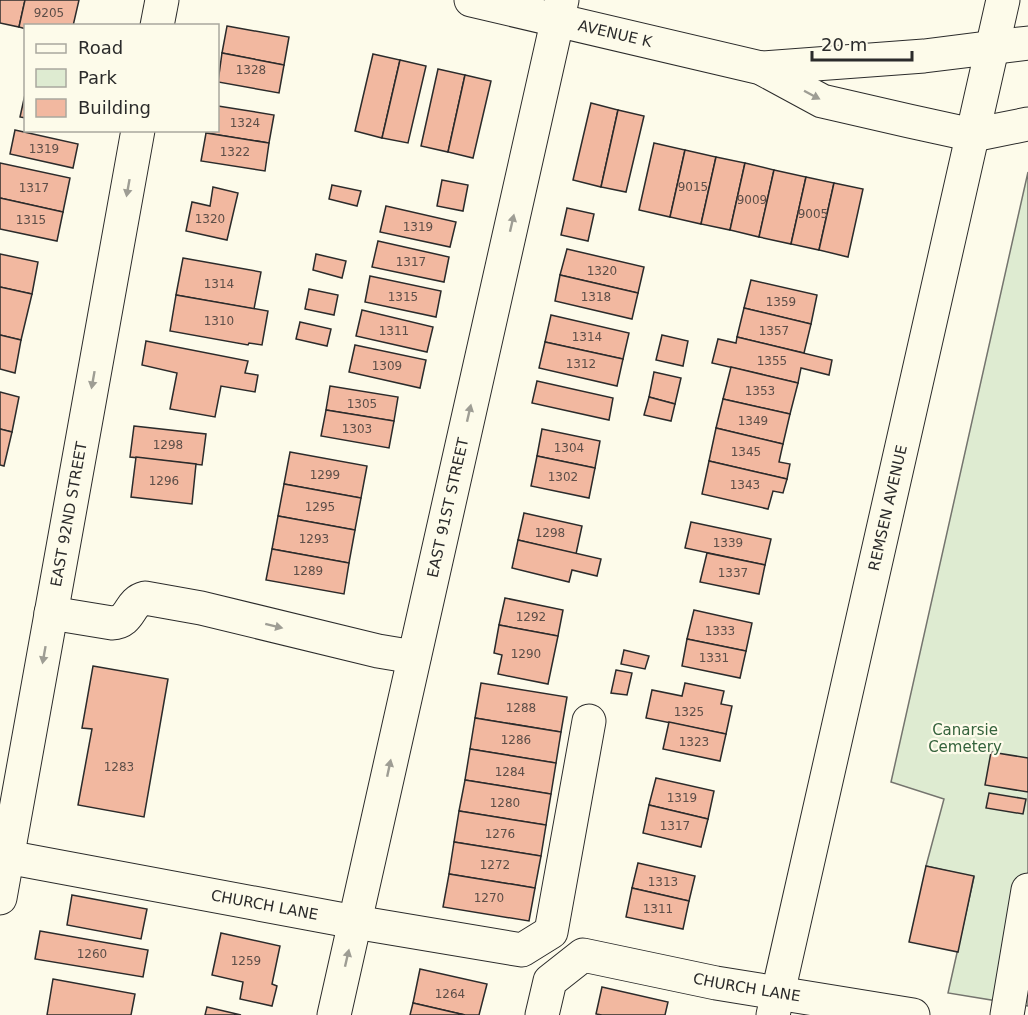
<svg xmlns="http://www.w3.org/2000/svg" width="1028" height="1015" viewBox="0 0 1028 1015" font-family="'DejaVu Sans',sans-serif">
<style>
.green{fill:#deebd1;stroke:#74746e;stroke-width:1.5}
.building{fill:#f2b8a0;stroke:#2b2b2b;stroke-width:1.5}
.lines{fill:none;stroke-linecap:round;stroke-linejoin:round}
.minor-casing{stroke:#2b2b2b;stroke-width:35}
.minor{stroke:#fdfbea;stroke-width:33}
.oneway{fill:#9e9d94}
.labels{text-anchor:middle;stroke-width:4.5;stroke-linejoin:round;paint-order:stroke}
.number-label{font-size:12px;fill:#5d4e48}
.street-label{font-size:15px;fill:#2b2b2b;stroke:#fdfbea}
.park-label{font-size:15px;fill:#34623c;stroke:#fdfbea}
</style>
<rect width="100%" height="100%" fill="#fdfbea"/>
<path class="green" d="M1028,172V1006L948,993L974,877L926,866L944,799L891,782Z"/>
<g class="building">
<path d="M0,0H25L19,27L0,23Z"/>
<path d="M25,0H79L73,26H26V29L19,27Z"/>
<path d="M227,26L289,37L284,65L222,53Z"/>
<path d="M222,53L284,65L279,93L218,82Z"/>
<path d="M373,54L400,60L382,138L355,131Z"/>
<path d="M400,60L426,66L408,143L382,138Z"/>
<path d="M438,69L465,75L448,152L421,146Z"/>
<path d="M465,75L491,81L473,158L448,152Z"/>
<path d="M26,90V118L20,117Z"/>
<path d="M591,103L618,110L601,187L573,180Z"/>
<path d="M218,106L274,115L269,143L206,133V130H218Z"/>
<path d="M618,110L644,116L626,192L601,187Z"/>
<path d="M15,130L78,144L73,168L10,154Z"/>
<path d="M206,133L269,143L265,171L201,161Z"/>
<path d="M654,143L685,150L670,217L639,210Z"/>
<path d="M685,150L716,157L701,224L670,217Z"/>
<path d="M716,157L745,163L730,230L701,224Z"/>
<path d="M0,163L70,178L63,212L0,198Z"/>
<path d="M745,163L774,170L759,237L730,230Z"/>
<path d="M774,170L806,177L791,244L759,237Z"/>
<path d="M806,177L834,183L819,250L791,244Z"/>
<path d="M442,180L468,185L463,211L437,206Z"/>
<path d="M834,183L863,189L848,257L819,250Z"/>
<path d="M332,185L361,191L357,206L329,199Z"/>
<path d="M213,187L238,193L227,240L186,231L192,202L210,206Z"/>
<path d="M0,198L63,212L57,241L0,229Z"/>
<path d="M386,206L456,222L450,247L380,232Z"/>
<path d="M567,208L594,214L588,241L561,235Z"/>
<path d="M378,241L449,257L444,282L372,267Z"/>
<path d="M567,249L644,267L638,293L560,275Z"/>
<path d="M0,254L38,262L32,294L0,287Z"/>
<path d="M316,254L346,261L342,278L313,270Z"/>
<path d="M183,258L261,272L254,309L176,295Z"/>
<path d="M560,275L638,293L632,319L555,301Z"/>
<path d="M370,276L441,291L436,317L365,302Z"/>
<path d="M751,280L817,295L811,324L744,308Z"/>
<path d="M0,287L32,294L21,340L0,335Z"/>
<path d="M309,289L338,295L334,315L305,309Z"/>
<path d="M176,295L268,311L262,345L249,343L248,345L170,331Z"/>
<path d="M744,308L811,324L804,353L737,337Z"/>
<path d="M362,310L433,327L427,352L356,336Z"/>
<path d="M551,315L629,333L623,359L545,342Z"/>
<path d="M300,322L331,329L327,346L296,339Z"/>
<path d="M0,335L21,340L15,373L0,369Z"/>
<path d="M662,335L688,341L683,366L656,360Z"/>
<path d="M737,337L832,360L829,375L801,368L798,383L712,363L718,339L736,343Z"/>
<path d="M146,341L248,361L245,373L258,375L255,392L221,386L215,417L170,409L177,373L142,365Z"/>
<path d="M545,342L623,359L617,386L539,368Z"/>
<path d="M355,345L426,360L420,388L349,372Z"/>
<path d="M731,367L798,383L790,414L723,399Z"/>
<path d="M654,372L681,378L675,404L649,397Z"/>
<path d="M537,381L613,398L609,420L532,403Z"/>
<path d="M330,386L398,397L394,421L326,410Z"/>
<path d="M0,392L19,397L12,432L0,429Z"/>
<path d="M649,397L675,404L671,421L644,415Z"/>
<path d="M723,399L790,414L783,444L716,428Z"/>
<path d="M326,410L394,421L389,448L321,436Z"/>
<path d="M134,426L206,434L202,465L130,457Z"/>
<path d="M716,428L783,444L779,462L790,464L787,479L709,461Z"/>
<path d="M0,429L12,432L4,466L0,465Z"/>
<path d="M542,429L600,441L595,468L537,456Z"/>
<path d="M290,452L367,466L361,498L284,484Z"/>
<path d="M537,456L595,468L589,498L531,486Z"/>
<path d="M136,457L196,464L192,504L131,497Z"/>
<path d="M709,461L787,479L783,493L773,491L768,509L702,494Z"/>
<path d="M284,484L361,498L355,530L278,516Z"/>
<path d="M524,513L582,526L576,554L518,540Z"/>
<path d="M278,516L355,530L349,563L272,549Z"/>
<path d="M691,522L771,539L765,565L685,548Z"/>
<path d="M518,540L601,559L597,576L572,570L569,582L512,568Z"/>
<path d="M272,549L349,563L344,594L266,580Z"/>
<path d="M707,553L765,565L759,594L700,582Z"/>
<path d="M505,598L563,610L558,636L499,625Z"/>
<path d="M694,610L752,623L746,651L687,639Z"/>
<path d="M499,625L558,636L548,684L498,674L502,655L494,653Z"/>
<path d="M687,639L746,651L740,678L682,666Z"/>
<path d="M624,650L649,656L645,669L621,664Z"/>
<path d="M93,666L168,679L144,817L78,805L92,729L82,728Z"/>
<path d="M616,670L632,673L627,695L611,693Z"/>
<path d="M481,683L567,697L561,732L475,718Z"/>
<path d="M685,683L724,691L721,704L732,706L726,734L646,718L652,690L682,696Z"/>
<path d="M475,718L561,732L556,763L470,749Z"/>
<path d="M669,722L726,734L720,761L663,749Z"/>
<path d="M470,749L556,763L551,794L465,780Z"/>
<path d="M991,752L1028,758V792L985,785Z"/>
<path d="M656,778L714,791L708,819L649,805Z"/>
<path d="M465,780L551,794L546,825L459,811Z"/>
<path d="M989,793L1026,799L1023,814L986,808Z"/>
<path d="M649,805L708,819L701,847L643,833Z"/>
<path d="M459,811L546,825L541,856L454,842Z"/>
<path d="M454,842L541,856L535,888L449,874Z"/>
<path d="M638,863L695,876L689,901L632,888Z"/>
<path d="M926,866L974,876L958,952L909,942Z"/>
<path d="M449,874L535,888L529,921L443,907Z"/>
<path d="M632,888L689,901L683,929L626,917Z"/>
<path d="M72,895L147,909L141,939L67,925Z"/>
<path d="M40,931L148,950L143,977L35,959Z"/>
<path d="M221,933L280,946L272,984L277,986L272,1006L240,999L243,982L212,975Z"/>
<path d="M420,969L487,984L479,1015H465L413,1003Z"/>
<path d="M53,979L135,994L131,1015H47Z"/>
<path d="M602,987L668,1002L665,1015H602L596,1014Z"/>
<path d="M413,1003L465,1015H410Z"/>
<path d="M207,1007L241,1015H205Z"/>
</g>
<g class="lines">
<g class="minor-casing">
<g id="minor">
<path id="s1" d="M471,0L761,68L822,101L909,121L973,135L1028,124"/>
<path d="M157,26L162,0"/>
<path d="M761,68L924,56L1028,43"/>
<path d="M51,613L112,623C132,622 128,602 145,598L201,608L378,651L414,657"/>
<path id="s2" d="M7,857L355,922L522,950L551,932L589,721"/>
<path id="s3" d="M0,898L138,130"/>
<path id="s4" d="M334,1015L562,0"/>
<path id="s5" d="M542,1015L550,981L583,955L716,983L913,1015"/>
<path id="s6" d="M773,1015L1003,0"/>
<path d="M1007,1015L1028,890"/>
</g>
</g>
<use href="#minor" class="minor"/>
</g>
<defs><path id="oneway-solid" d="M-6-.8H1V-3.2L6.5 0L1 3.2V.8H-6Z" transform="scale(1.5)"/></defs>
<g class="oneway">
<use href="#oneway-solid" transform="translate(812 95) rotate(28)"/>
<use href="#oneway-solid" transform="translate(128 188) rotate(100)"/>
<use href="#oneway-solid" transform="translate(512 223) rotate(-77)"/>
<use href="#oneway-solid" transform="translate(93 380) rotate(100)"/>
<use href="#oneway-solid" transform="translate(469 413) rotate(-77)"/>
<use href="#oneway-solid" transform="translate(274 626) rotate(14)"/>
<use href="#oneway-solid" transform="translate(44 655) rotate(100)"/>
<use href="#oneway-solid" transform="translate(389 768) rotate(-78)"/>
<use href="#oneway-solid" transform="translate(347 958) rotate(-77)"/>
</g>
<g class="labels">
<g class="number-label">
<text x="49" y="17">9205</text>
<text x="251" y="74">1328</text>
<text x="245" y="127">1324</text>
<text x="44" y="153">1319</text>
<text x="235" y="156">1322</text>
<text x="693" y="191">9015</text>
<text x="34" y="192">1317</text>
<text x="752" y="204">9009</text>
<text x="813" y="218">9005</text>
<text x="210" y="223">1320</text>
<text x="31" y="224">1315</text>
<text x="418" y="231">1319</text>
<text x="411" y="266">1317</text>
<text x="602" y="275">1320</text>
<text x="219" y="288">1314</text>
<text x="403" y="301">1315</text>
<text x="596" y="301">1318</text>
<text x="781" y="306">1359</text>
<text x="219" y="325">1310</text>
<text x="394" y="335">1311</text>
<text x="774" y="335">1357</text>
<text x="587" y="341">1314</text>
<text x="772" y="365">1355</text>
<text x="581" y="368">1312</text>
<text x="387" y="370">1309</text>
<text x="760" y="395">1353</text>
<text x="362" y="408">1305</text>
<text x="753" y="425">1349</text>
<text x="357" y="433">1303</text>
<text x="168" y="449">1298</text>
<text x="569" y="452">1304</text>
<text x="746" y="456">1345</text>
<text x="325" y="479">1299</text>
<text x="563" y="481">1302</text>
<text x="164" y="485">1296</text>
<text x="745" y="489">1343</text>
<text x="320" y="511">1295</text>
<text x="550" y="537">1298</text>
<text x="314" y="543">1293</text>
<text x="728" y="547">1339</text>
<text x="308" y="575">1289</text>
<text x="733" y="577">1337</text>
<text x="531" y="621">1292</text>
<text x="720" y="635">1333</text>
<text x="526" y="658">1290</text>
<text x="714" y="662">1331</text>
<text x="521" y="712">1288</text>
<text x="689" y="716">1325</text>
<text x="516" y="744">1286</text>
<text x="694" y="746">1323</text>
<text x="119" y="771">1283</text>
<text x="510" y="776">1284</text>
<text x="682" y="802">1319</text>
<text x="505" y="807">1280</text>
<text x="675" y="830">1317</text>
<text x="500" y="838">1276</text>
<text x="495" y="869">1272</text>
<text x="663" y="886">1313</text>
<text x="489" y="902">1270</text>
<text x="658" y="913">1311</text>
<text x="92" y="958">1260</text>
<text x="246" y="965">1259</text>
<text x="450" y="998">1264</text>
</g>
<g class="street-label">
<text dy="5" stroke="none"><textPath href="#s1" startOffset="148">AVENUE K</textPath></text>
<text dy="5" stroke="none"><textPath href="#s4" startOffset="520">EAST 91ST STREET</textPath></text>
<text dy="5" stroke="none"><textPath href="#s6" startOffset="520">REMSEN AVENUE</textPath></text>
<text dy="5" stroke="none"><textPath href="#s3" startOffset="390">EAST 92ND STREET</textPath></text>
<text dy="5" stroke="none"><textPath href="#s2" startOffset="262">CHURCH LANE</textPath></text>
<text dy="5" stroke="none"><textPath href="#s5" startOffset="244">CHURCH LANE</textPath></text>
</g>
<g class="park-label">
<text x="965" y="735">Canarsie<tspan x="965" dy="17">Cemetery</tspan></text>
</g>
</g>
<rect x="24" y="24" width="195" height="108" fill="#fdfbea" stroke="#a9a89e" stroke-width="1.5"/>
<rect x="36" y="44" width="30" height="9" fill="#fdfbea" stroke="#a9a89e" stroke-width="1.5"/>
<text x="78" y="54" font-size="18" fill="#2b2b2b">Road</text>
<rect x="36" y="69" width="30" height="18" fill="#deebd1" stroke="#a9a89e" stroke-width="1.5"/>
<text x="78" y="84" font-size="18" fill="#2b2b2b">Park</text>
<rect x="36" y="99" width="30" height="18" fill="#f2b8a0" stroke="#a9a89e" stroke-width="1.5"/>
<text x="78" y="114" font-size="18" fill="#2b2b2b">Building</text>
<path d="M812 51v9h100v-9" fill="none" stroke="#2b2b2b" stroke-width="3"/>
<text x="821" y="51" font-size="18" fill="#2b2b2b" stroke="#fdfbea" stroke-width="4.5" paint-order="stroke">20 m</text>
</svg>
